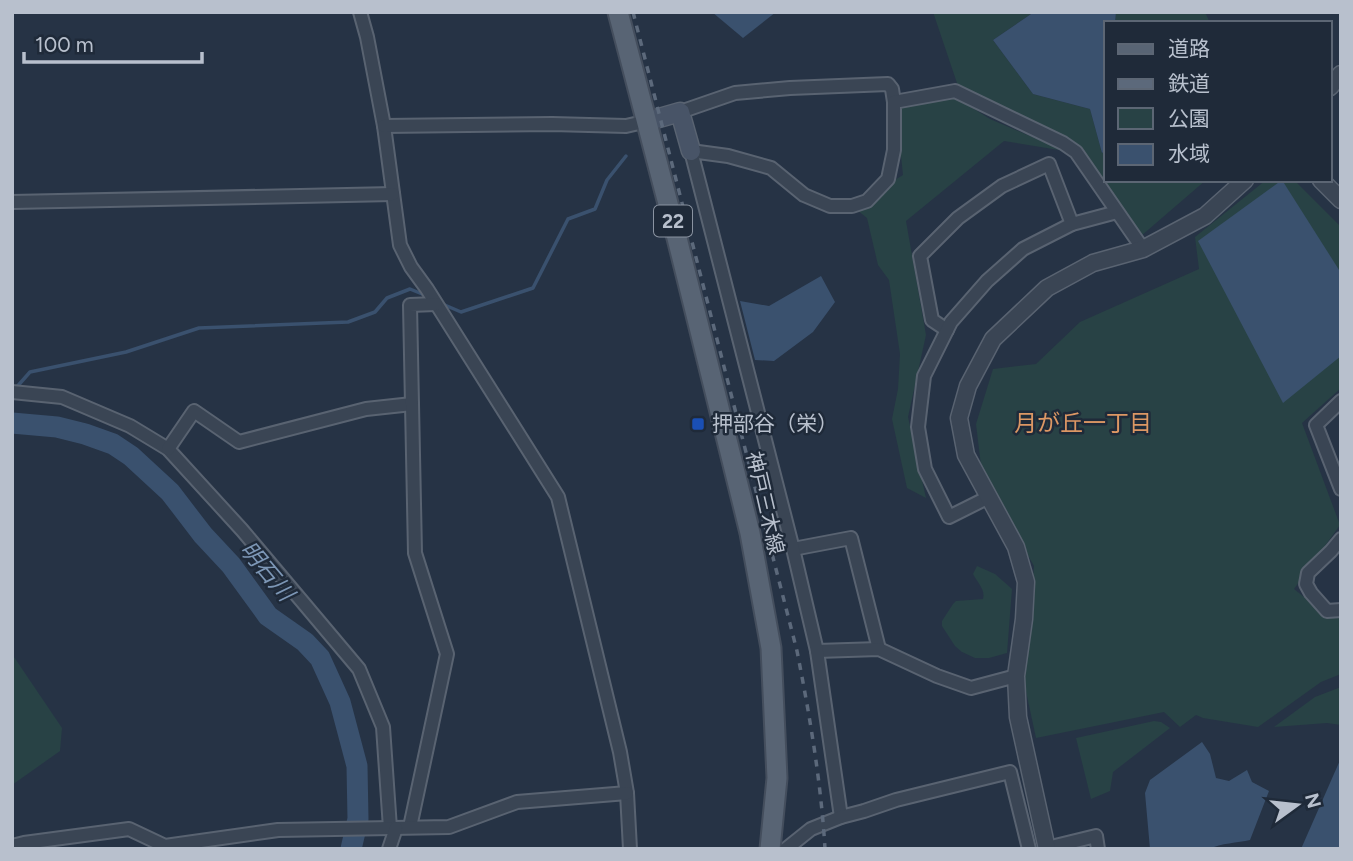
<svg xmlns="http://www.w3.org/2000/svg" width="1353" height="861" viewBox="0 0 1353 861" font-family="Figtree,'Noto Sans JP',sans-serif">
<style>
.green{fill:#284245}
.water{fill:#3a516e}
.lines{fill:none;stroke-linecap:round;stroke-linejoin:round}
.stream{stroke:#3a516e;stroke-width:3.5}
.river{stroke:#3a516e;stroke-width:21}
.minor-casing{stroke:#596371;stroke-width:16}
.tertiary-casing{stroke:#596371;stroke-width:19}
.secondary-casing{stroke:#596371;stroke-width:21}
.primary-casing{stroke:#444e5d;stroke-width:23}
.minor{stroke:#3a4554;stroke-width:12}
.tertiary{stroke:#3a4554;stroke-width:16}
.secondary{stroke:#485467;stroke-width:18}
.primary{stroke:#586474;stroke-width:19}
.rail{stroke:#5c697b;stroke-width:3.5;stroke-dasharray:7 7;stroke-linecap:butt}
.transit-dot{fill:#1a4fb4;stroke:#1f2a39;stroke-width:2.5}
.labels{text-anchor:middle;stroke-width:5;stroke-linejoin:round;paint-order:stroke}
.shield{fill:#1f2a39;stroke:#8a93a1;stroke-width:2}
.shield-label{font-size:19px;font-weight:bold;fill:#b8c0cd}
.poi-label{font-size:21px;fill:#b8c0cd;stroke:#1f2a39;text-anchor:start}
.street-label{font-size:21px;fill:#b8c0cd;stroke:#1f2a39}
.neighbourhood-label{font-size:23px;fill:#dc9764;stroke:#1f2a39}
.water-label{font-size:23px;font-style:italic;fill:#7d97b6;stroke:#1f2a39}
</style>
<rect width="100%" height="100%" fill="#263345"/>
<g class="green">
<path d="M933,12H1034L993,40L1033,94L1090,109L1102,153L1106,150V180H1206L1141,236L1109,187L1075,142L959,89Z"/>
<path d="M1116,12H1205L1210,23H1115Z"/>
<path d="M955,97L990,119L1065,151L1004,141L906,221L926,335L908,417L926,498L907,488L892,419L898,389L900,354L889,280L878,265L867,218L852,206L903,175L899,137L900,103Z"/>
<path d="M1266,180H1294L1341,227V388L1302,423L1340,525L1294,589L1323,612L1341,616V674L1321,682L1258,727L1203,718L1196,715L1180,727L1164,712L1036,738L1024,682L1034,566L982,474L976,424L993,369L1036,364L1080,322L1199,269L1195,237Z"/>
<path d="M977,566L995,574L1012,589L1007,653L989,658H975L962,652L955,646L942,626V621L953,604L956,601L983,599C986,590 977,582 973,574Z"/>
<path d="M12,654L62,728L60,751L12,785Z"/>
<path d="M1341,687V725L1327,723L1274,727L1315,697Z"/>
<path d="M1154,721L1161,722L1170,728L1113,772L1110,791L1091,799L1076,738Z"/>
</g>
<g class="water">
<path d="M712,12H776L743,38Z"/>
<path d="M1034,12H1116L1115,23H1106V150L1102,153L1090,109L1033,94L993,40Z"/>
<path d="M1282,180L1341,273V356L1283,403L1198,241Z"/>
<path d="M821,276L835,302L813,332L774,361L755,360L740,301L769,306Z"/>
<path d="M1202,742L1210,754L1216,778L1229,781L1247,770L1252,782L1269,791L1250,840C1238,843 1220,843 1210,849H1150L1145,793L1150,780Z"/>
<path d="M1341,758V849H1301Z"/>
</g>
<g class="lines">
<g class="stream">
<path d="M440,303L461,312L533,288L568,219L595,209L607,180L626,156"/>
<path d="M15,389L30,372L126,352L199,328L348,322L375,312L387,298L410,289L427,296"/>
</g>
<path class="river" d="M12,423L57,427L85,434L113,444L131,456L170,492L203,535L231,565L268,616L305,642L320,658L340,702L357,766L358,819L351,849"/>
<g class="minor-casing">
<g id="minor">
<path d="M360,12L367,37L384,126L400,245L411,267L427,289L558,497L620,752L627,793L630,849"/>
<path d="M680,112L735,93L790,88L888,84L892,89L894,102"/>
<path d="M384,126L552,124L626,126L652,120"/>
<path d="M12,202L393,194"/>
<path d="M947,330L932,320L920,256L958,218L1002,186L1049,164L1072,224"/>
<path d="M12,392L62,397L130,426L168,449L242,530L359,669L383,727L390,828"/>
<path d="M1341,401L1316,425L1341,489"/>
<path d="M168,449L194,411L239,442L366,409L412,404"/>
<path d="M989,497L949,517L925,469L918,427L924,376L951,322L987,281L1023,249L1072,224L1117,212"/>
<path d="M1341,539L1331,551L1308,573L1306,584L1311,593L1327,611L1341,610"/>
<path d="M793,549L851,538L879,649"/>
<path d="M817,651L879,649L937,676L971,688L1016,676"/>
<path d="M841,817L817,651L794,553L691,151L728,156L771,168L804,195L830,206H852L867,201L888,179L894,150V102L955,91L1063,143L1076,152L1143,249"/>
<path d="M410,827L447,654L415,553L410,305L436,304"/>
<path d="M12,846L24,843L129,829L165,846L278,830L449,827L517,802L627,793"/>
<path d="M1051,847L1096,836L1098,849"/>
<path d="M389,849L396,828"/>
<path d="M786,849L811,829L841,817L864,811L896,800L1010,772L1029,849"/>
</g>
</g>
<g class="tertiary-casing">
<g id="tertiary">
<path d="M1330,87L1341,74"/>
<path d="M1321,180L1341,200"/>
<path d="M1047,849L1018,717L1016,676L1024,619L1026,582L1016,547L966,455L959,418L968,386L993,339L1047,288L1093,263L1143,249L1205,216L1245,180"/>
</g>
</g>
<g class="secondary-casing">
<path id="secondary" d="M652,120L680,112L691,151"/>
</g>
<g class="primary-casing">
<path id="primary" d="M618,12L677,238L750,533L771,648L777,778L770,849"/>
</g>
<use href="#minor" class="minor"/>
<use href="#tertiary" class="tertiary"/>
<use href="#secondary" class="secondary"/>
<use href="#primary" class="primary"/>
<path class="rail" d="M633,12L797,651C810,717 821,782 825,849"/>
</g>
<rect class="transit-dot" x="691" y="417" width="14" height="14" rx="3.5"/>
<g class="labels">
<rect class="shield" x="654" y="205.5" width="38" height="31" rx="5"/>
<g class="shield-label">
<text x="673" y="228">22</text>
</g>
<g class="poi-label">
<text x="712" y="431">押部谷（栄）</text>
</g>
<g class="street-label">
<text transform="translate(765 503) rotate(77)" y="7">神戸三木線</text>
</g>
<g class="neighbourhood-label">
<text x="1083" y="431">月が丘一丁目</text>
</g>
<g class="water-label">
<text transform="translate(267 571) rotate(50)" y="8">明石川</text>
</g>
</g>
<rect width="1353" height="861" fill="none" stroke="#b8c0cd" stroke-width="28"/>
<rect x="1104" y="21" width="228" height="161" fill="#1f2a39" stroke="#5c6674" stroke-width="2"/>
<rect x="1118" y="44" width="35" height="10" fill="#586474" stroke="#5c6674" stroke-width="2"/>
<text x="1168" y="56" font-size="21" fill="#b8c0cd">道路</text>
<rect x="1118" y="79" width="35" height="10" fill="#5c697b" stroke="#5c6674" stroke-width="2"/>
<text x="1168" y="91" font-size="21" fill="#b8c0cd">鉄道</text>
<rect x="1118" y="108" width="35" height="21" fill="#284245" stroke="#5c6674" stroke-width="2"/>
<text x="1168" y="126" font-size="21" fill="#b8c0cd">公園</text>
<rect x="1118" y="144" width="35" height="21" fill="#3a516e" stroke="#5c6674" stroke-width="2"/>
<text x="1168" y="161" font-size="21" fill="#b8c0cd">水域</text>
<g transform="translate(1297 805) rotate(75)" stroke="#1f2a39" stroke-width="5" paint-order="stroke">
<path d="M0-5L12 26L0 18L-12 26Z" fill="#b8c0cd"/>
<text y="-10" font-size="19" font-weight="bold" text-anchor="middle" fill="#b8c0cd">N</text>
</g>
<path d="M24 52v10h178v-10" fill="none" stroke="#b8c0cd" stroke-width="3.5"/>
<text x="35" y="52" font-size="21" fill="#b8c0cd" stroke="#1f2a39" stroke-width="5" paint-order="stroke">100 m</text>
</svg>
